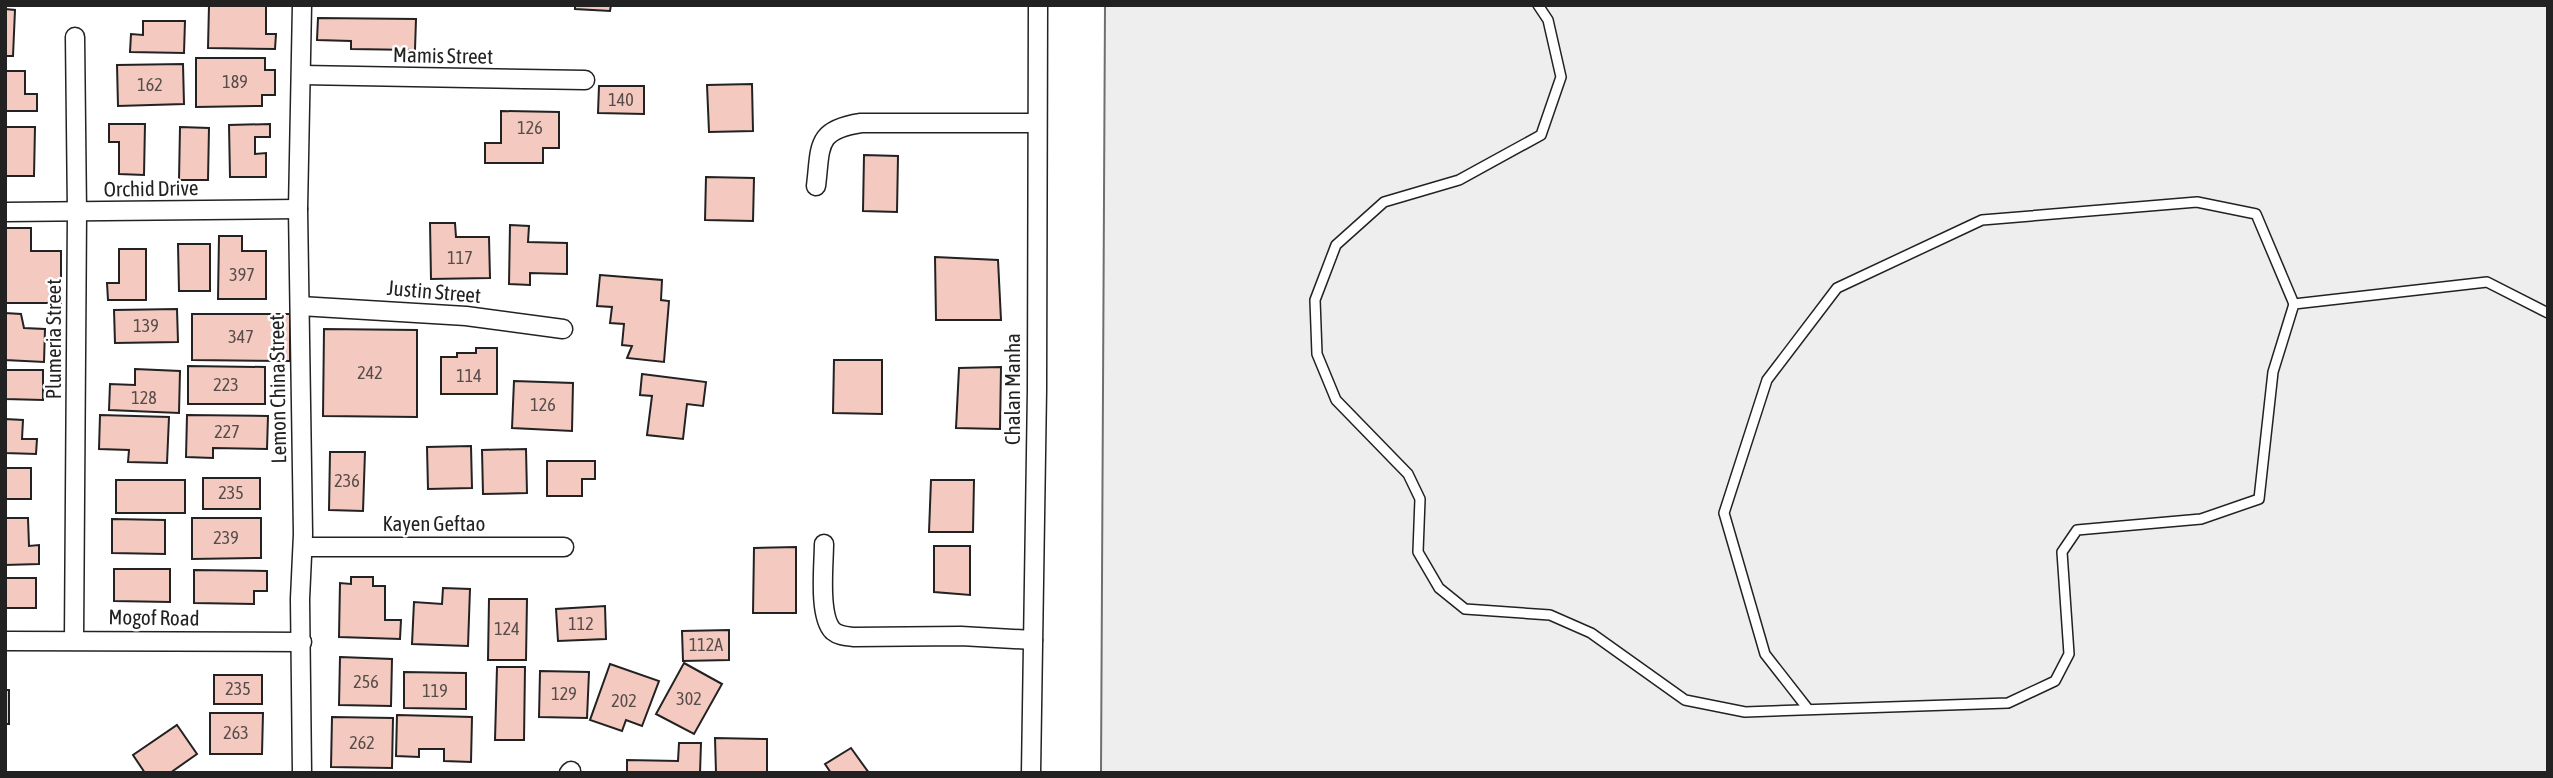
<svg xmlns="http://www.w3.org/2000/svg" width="2553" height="778" viewBox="0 0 2553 778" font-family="'Asap Condensed',sans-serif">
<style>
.green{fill:#eee;stroke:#6f6f6f;stroke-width:2}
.building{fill:#f3c9c0;stroke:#222;stroke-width:2}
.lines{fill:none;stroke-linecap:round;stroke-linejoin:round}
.service-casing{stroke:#222;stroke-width:12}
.minor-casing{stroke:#222;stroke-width:21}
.service{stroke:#fff;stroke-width:9}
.minor{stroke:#fff;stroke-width:18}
.labels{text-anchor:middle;stroke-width:5;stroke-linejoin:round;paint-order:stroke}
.number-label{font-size:18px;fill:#564c4a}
.street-label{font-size:21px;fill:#222;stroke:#fff}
</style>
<rect width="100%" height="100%" fill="#fff"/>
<path class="green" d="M1105,5H2548V773H1101Z"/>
<g class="building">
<path d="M209,5H266V34H276L275,49L208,48Z"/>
<path d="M575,5H611L610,11L575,9Z"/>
<path d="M5,9L15,10L13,56H5Z"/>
<path d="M318,18L416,19L415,50L351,49V41L317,40Z"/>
<path d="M143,21H185L184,53L130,52L131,34L143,35Z"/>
<path d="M196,58H265V70H275V95H262V106L196,107Z"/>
<path d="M183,64L184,104L118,106L117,65Z"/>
<path d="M5,71H25V94H37V111H5Z"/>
<path d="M752,84L753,131L709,132L707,85Z"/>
<path d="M599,86H644V114L598,113Z"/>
<path d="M501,111L559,112V148H543V163H485V143H501Z"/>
<path d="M109,124H145L144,175L119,174V142H109Z"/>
<path d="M270,124V137H255V154L266,153V177H230L229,125Z"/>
<path d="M5,127H35L34,176H5Z"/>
<path d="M180,127L209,128L208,180H179Z"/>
<path d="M864,155L898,156L897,212L863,211Z"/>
<path d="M706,177L754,178L753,221L705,220Z"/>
<path d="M430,223H455L456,237H489L490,278L431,279Z"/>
<path d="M510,225L529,226L528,242L567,243V274L530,273V285L509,284Z"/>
<path d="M5,228H31V251H61V303H5Z"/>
<path d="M219,236H242V251H266V299H218Z"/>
<path d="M178,244H210V291H179Z"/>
<path d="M119,249H146V300H108L107,283H119Z"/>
<path d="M935,257L998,260L1001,320H936Z"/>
<path d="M600,275L662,280L661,300L669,301L664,362L627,358L632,346L622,345L624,324L610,323L612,307L597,306Z"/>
<path d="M177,309L178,342L115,343L114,310Z"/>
<path d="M5,313L21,314L24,328L45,329L44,362L5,360Z"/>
<path d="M192,314H290V361L192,360Z"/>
<path d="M324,329L417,330V417L323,416Z"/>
<path d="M476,348H497V394H441V357H457V353H476Z"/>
<path d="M834,360H882V414L833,413Z"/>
<path d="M188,366L265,367V404H188Z"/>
<path d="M1001,367L1000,429L956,428L959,368Z"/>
<path d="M135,369L180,371L179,413L109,410L110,384L135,385Z"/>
<path d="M5,370H43V400L5,399Z"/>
<path d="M642,374L706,382L703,406L687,404L683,439L647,435L652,396L640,395Z"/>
<path d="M514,381L573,383L572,431L512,428Z"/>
<path d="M100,415L169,417L167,463L128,462L129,450L99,449Z"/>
<path d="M187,415L268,416L267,449L213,448V458L186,457Z"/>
<path d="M5,419L23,420L22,439H37L36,454L5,453Z"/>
<path d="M471,446L472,488L428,489L427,447Z"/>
<path d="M526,449L527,493L483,494L482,450Z"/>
<path d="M330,452H365L363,511L329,510Z"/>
<path d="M547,461H595V479H582V496H547Z"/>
<rect x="5" y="468" width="26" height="31"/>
<rect x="203" y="478" width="57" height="31"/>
<rect x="116" y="480" width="69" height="33"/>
<path d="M931,480H974L973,532H929Z"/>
<path d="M5,518H28L29,546L39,545V564L5,565Z"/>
<path d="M192,518H261V558L192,559Z"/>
<path d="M112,519L165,520V554L112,553Z"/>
<path d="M934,546H970V595L934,592Z"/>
<path d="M796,547V613H753L754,548Z"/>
<path d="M114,569H170V602L114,601Z"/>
<path d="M194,570L267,571V591H254V604L194,603Z"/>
<path d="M351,577H373V586H385V620H401L400,639L339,637L340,583L351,584Z"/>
<rect x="5" y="578" width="31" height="30"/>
<path d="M443,588L470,589L468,646L412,644L414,602L442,604Z"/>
<path d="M489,599H527L526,660H488Z"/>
<path d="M605,606L606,639L558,641L556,609Z"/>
<path d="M729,630V660L683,661L682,631Z"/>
<path d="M340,657L392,659L391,706L339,705Z"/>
<path d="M684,663L722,684L694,734L656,714Z"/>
<path d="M610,664L659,681L642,726L626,720L622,731L590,720Z"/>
<path d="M497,667H525L524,740H495Z"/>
<path d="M540,671L589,672L587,718L539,717Z"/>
<path d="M404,672L466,673V709L404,708Z"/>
<rect x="214" y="675" width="48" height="29"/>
<rect x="5" y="690" width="4" height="34"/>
<path d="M210,713H263L262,754H210Z"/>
<path d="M397,715L472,717L471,762L444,761V749H419V757L396,756Z"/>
<path d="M332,717L393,718L392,768L331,767Z"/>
<path d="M177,725L197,754L170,773H145L133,755Z"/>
<path d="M715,738L767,739V773H716Z"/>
<path d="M679,743H701L700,773H627V760L678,761Z"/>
<path d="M851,748L869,773H831L825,764Z"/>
</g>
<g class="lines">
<g class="service-casing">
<g id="service">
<path d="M1538,5L1548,20L1561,77L1541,135L1459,180L1384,202L1336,245L1315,300L1317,354L1336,400L1408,474L1420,499L1418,552L1439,588L1465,609L1550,615L1591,633L1685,700L1745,712L2008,703L2055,681L2069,654L2062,552L2077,530L2201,519L2259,499L2273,372L2294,304L2487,282L2548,313"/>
<path d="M1808,709L1765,654L1724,513L1767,380L1837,288L1982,220L2197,202L2256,214L2294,304"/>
</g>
</g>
<g class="minor-casing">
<g id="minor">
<path d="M302,5L298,209L303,534L300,599L302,773"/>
<path d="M302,75L585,80"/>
<path d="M816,186C821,146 815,130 861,123H1036"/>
<path d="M5,212L298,209"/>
<path d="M300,306L466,316L563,329"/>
<path d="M824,544C824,564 818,616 833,631C839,636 846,636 854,637L961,636L1033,640"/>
<path d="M303,547H564"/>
<path d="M74,640L77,213L75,37"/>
<path d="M5,641L302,642"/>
<path d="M569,773L571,771"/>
<path d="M1031,773L1037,390L1038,5"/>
</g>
</g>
<use href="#service" class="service"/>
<use href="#minor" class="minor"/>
</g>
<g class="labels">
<g class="number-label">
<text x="235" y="88">189</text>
<text x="150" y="91">162</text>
<text x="621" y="106">140</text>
<text x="530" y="134">126</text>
<text x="460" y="264">117</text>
<text x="242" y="281">397</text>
<text x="146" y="332">139</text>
<text x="241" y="343">347</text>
<text x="370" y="379">242</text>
<text x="469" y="382">114</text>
<text x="226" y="391">223</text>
<text x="144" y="404">128</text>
<text x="543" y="411">126</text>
<text x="227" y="438">227</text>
<text x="347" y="487">236</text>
<text x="231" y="499">235</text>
<text x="226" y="544">239</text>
<text x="581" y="630">112</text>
<text x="507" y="635">124</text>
<text x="706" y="651">112A</text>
<text x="366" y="688">256</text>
<text x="238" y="695">235</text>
<text x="435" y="697">119</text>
<text x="564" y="700">129</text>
<text x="689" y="705">302</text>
<text x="624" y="707">202</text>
<text x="236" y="739">263</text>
<text x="362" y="749">262</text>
</g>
<g class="street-label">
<text transform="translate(443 56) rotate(1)" y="7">Mamis Street</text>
<text transform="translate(151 189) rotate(-1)" y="7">Orchid Drive</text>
<text transform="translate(434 292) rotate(5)" y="7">Justin Street</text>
<text transform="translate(54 339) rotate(-90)" y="7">Plumeria Street</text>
<text transform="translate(278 389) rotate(-91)" y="7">Lemon China Street</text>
<text transform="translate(1013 389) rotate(-90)" y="7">Chalan Manha</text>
<text x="434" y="531">Kayen Geftao</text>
<text transform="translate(154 618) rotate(1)" y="7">Mogof Road</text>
</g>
</g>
<rect width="2553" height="778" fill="none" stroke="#222222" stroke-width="14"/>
</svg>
